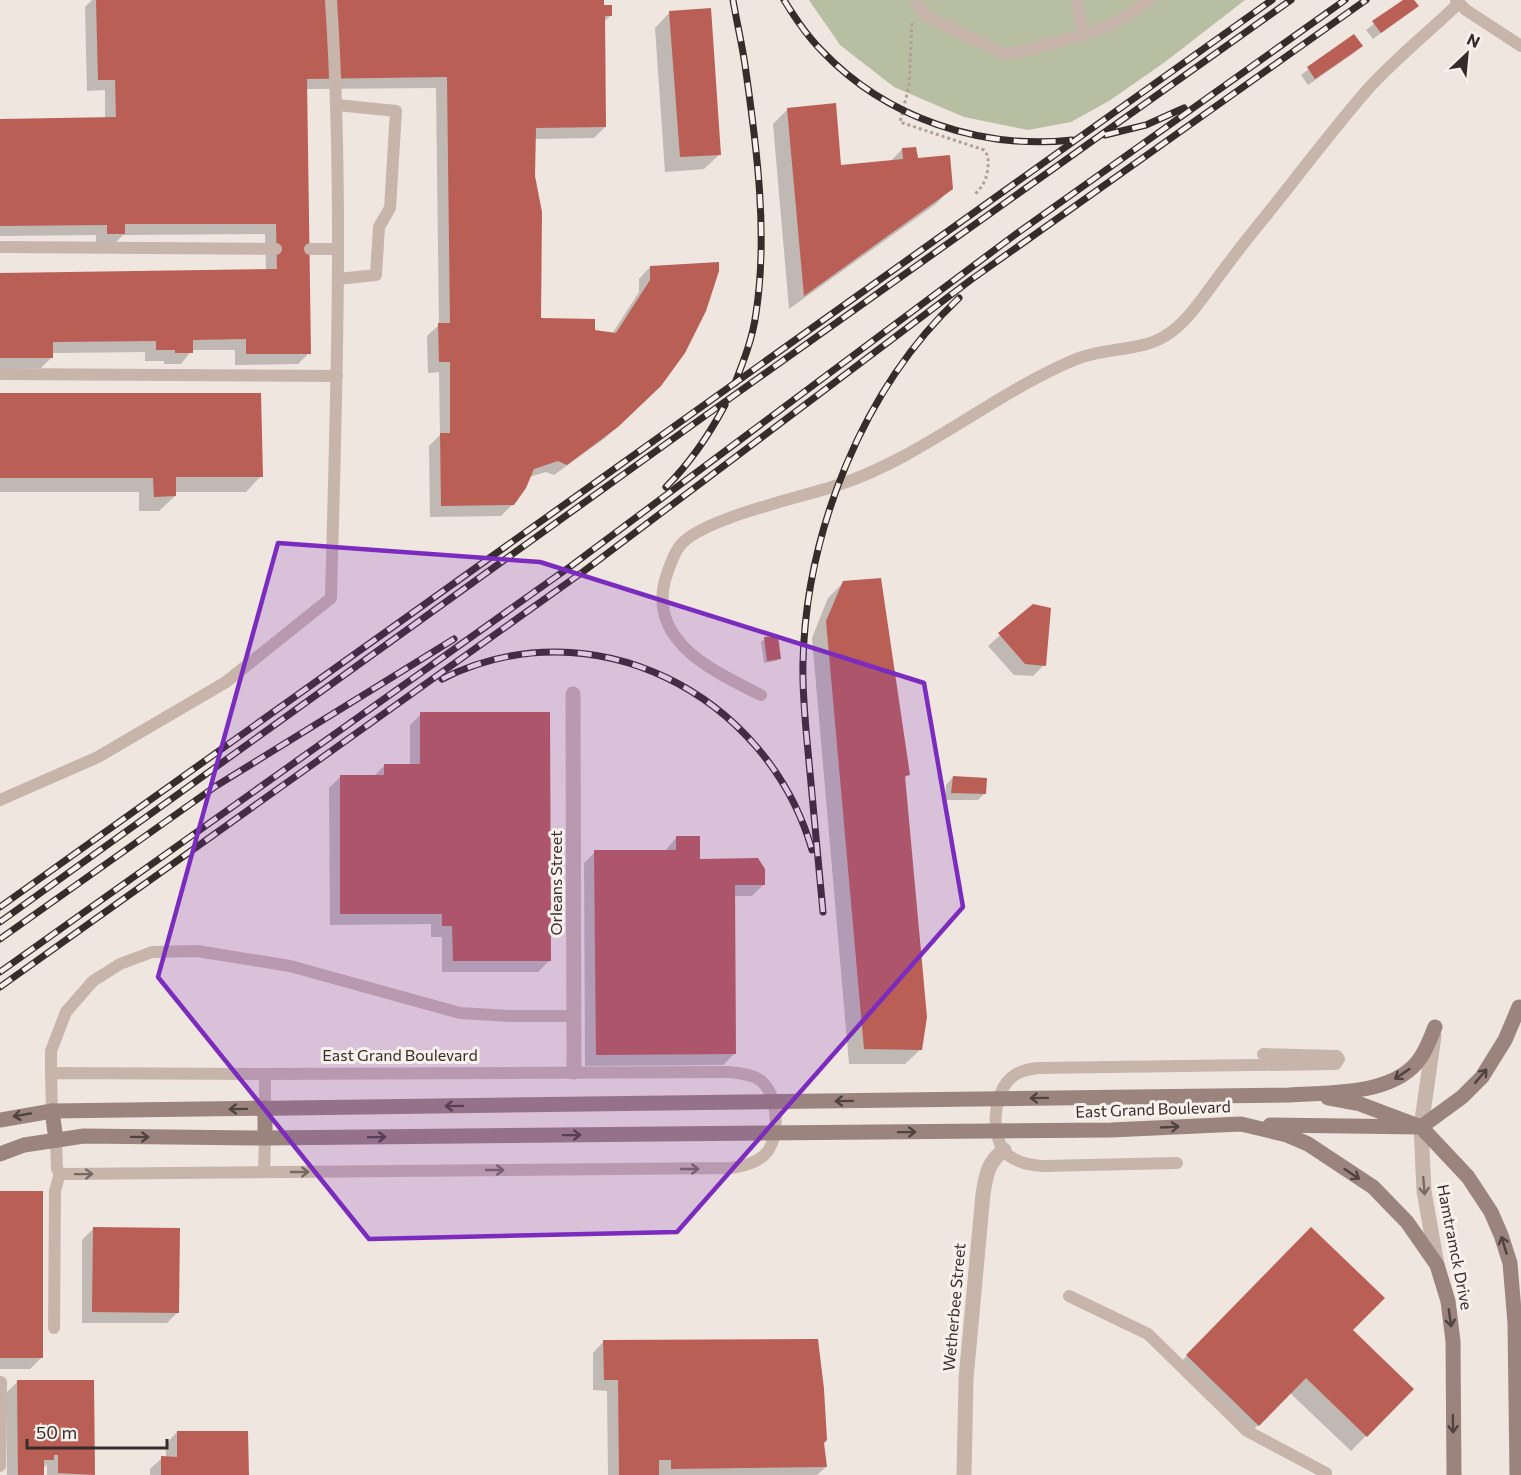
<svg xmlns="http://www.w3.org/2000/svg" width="1521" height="1475" viewBox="0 0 1521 1475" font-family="Commissioner,sans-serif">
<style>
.green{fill:#b8bea1}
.shadow{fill:#0003}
.building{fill:#b95f55}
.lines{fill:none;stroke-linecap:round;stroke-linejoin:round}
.path{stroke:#b39f97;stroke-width:3;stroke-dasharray:3 3;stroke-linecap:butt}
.service{stroke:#c7b5ac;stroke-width:12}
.minor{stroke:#c7b5ac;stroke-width:15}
.tertiary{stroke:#c7b5ac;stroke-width:15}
.secondary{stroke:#9b847e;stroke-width:15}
.rail-casing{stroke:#362c2a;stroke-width:7}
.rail{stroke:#f8f1ec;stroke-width:4.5;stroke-dasharray:14;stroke-linecap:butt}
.oneway{stroke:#4f423f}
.oneway2{stroke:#776a64}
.marked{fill:#7b2cbf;fill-opacity:0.2;stroke:#7b2cbf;stroke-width:4.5;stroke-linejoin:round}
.labels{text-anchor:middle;stroke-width:6;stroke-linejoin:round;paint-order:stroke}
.street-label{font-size:16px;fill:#362c2a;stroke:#f8f1ec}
</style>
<rect width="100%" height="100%" fill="#f0e6e0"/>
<path class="green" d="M809,0H1245L1165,62L1109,101L1071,122L1028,130L964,117L894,87L840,45Z"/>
<g class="shadow">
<path d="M92,0H602V7L611,15L603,23L605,127L594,138L534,139V176L540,320L612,334L639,292V279L650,267L717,263L632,413L605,438L554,475L546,472L529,477L513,504L501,516L430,517L429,446L440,435L439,372L428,373L427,336L439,325L436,88L306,89L309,353L298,364L235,365V350H192L181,364H164V361H145V352L52,353V357L41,368L0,369V274L266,271L265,234L123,235L113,245H96V235L0,236V120L105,119V90L87,91L85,7Z"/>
<path d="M1405,0H1412L1417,6L1373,39L1366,30Z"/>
<path d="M670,12L720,154L704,169L665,172L655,28Z"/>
<path d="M1354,36L1361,46L1354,53L1308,85L1301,75Z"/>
<path d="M788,109L840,166L890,162L902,149L951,188L936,204L789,309L773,124Z"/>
<path d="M0,395L261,476L246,492H175V496L159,511H139V492H0Z"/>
<path d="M844,582L908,775L903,780L921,1049L905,1064H849L812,638L828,598Z"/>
<path d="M1033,606L1044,665L1033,676L1014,675L988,646Z"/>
<path d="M765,639L780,658L776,661L764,663L761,642Z"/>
<path d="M421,714L550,960L538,972H442V937H431V924L330,925L329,788L340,777H373L385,765H410V725Z"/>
<path d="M953,777L985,793L978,800H945L946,785Z"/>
<path d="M676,838L698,860L764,884L752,896H733L734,1054L723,1065L585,1066L584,863L595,852L665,851Z"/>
<path d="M0,1192L41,1358L30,1369H0Z"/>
<path d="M93,1229L178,1312L167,1323H82V1240Z"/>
<path d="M1311,1229L1351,1330L1412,1389L1351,1451L1290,1393L1247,1436L1176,1367Z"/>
<path d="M604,1341L823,1442L826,1467L817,1475H608L607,1391L593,1390V1353Z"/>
<path d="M93,1381L94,1475H47V1464L43,1469V1475H7L6,1393L17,1382Z"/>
<path d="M177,1432L247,1475H150V1469L162,1458H166V1444Z"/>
</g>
<g class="building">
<path d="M96,0H604V5H612V16H605L606,127L536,128L535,176L542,212L541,318L595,319V330L616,333L650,280V266L719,262V271L706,311L685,353L661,386L618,427L567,465L558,461L534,469L526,488L514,505L441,506L440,433H450V362H439L438,323H450L447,77L307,79L311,354H246V339L193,340V353H175V350H156V341L53,342V358H0V273L277,269L276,224H125V234H107V225L0,226V119L116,117L115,80H98Z"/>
<path d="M1403,0H1414L1419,6L1381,33L1372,21Z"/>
<path d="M711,8L721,155L680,157L669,11Z"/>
<path d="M1354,34L1363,46L1315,79L1307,67Z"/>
<path d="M836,103L841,165L903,159L902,148L916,147L918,158L950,155L953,189L804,296L787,108Z"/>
<path d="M0,393H261L263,477H176V496L154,497L153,478H0Z"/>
<path d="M881,578L910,775L905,776L927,1017L922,1050L864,1049L826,621L843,581Z"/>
<path d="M1033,604L1051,608L1046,666L1025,664L998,633Z"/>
<path d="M778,636L781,659L767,661L764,637Z"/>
<path d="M420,712H550L551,961H453L452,926H442V914H340V775H384V764H420Z"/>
<path d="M953,776L987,778L986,794L951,793Z"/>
<path d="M676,836H700V859L758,858L765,869V885H735L736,1054L596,1055L594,850H676Z"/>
<rect x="0" y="1191" width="43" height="167"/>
<path d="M93,1227L180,1228L179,1313L92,1312Z"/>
<path d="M1311,1227L1385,1298L1353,1330L1414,1389L1367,1437L1306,1378L1259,1426L1186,1355Z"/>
<path d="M818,1339L824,1389L827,1440L824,1443L827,1467L671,1469V1460H659V1475H619L618,1380H604L603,1340Z"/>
<path d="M17,1380H94L95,1475L58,1473V1455H54V1460H44V1475H18Z"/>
<path d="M177,1431H248L249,1475H161V1456L177,1457Z"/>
</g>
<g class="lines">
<path class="path" d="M912,23L909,86L900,122L984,150L988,156C989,173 986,184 974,195"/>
<g class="service">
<path d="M915,0L926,16L994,49L1005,54L1016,53L1083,35L1077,0"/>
<path d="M1456,0L1466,10L1521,46"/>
<path d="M1083,35L1111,25L1150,0"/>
<path d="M337,105L396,111L390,208L379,227L376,275L338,279"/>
<path d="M0,247L276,249"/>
<path d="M310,249H337"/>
<path d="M0,374L337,376"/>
<path d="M761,695C713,671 644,640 667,574C670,565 674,554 679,547C697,519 804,497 838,485C921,458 993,394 1074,360C1103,347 1140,352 1165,336C1185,324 1199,303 1213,284C1229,262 1246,240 1264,218C1299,175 1332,130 1368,89C1396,58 1429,32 1459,3"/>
<path d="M0,800L98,757L226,682L331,598C336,398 344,199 331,0"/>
<path d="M51,1073V1051L66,1012L93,981L120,964L152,952L197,951L290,966L460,1013L509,1016H574"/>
<path d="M265,1074V1108"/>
<path d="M52,1111L51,1073L265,1074L729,1072C739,1073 751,1074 760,1080C778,1094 780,1133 768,1151C760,1162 744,1166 731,1168L66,1174L60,1173L57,1169L56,1140"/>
<path d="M1177,1163L1043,1166C1030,1165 1018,1163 1008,1155C989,1138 993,1092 1012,1077C1019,1071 1029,1069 1038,1068L1336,1064L1339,1059L1337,1056L1263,1054"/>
<path d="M264,1172L265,1138"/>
<path d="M1069,1296L1148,1334L1247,1431L1326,1473V1475"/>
<path d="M54,1328L55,1191L60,1173"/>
<path d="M0,1466L1,1382"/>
</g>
<g class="minor">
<path d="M573,694L574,1072"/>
<path d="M964,1475L966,1379L983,1194C986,1175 988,1162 1004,1150"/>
</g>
<path class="tertiary" d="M1434,1036L1421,1127L1424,1191L1437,1265"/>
<g class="secondary">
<path d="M1328,1098L1360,1104L1421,1127L1468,1177L1491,1212L1501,1235L1510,1263L1515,1323L1517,1475"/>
<path d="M52,1111L56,1140"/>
<path d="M0,1120L52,1111L1289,1095C1330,1092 1396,1096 1421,1057C1427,1048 1431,1037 1435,1027"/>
<path d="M1270,1125L1421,1127L1462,1097L1482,1077L1505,1040L1519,1007"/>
<path d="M265,1138V1108"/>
<path d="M0,1154L24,1145L84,1136L265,1138L659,1134L1111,1130L1241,1124L1287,1135L1308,1144L1373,1187L1407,1222L1437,1265L1448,1301L1453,1341L1454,1475"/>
</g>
<g class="rail-casing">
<g id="rail">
<path d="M733,0C737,24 743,48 746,72C757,149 768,236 756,313C753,337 744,360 735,383"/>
<path d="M784,0C795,18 807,36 822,51C886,118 981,150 1072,140"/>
<path d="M1105,135L1146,125L1184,108"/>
<path d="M666,487C690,463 709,435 725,405"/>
<path d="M442,679C591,604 767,693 812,850"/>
<path d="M0,907L1272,0"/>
<path d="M823,912C818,862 814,812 809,762C806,729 802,695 803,662C806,532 863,388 959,298"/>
<path d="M0,922L702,418L1291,0"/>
<path d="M0,939L216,786L454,639"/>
<path d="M0,972L571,566L1016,234L1345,0"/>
<path d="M0,987L584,571L972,279L1366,0"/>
</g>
</g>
<use href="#rail" class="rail"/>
</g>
<defs><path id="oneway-shaft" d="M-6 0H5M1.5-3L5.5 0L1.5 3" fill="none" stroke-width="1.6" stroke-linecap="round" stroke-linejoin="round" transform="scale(1.5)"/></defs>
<g class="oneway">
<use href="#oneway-shaft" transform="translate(1402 1074) rotate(146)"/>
<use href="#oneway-shaft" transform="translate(1481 1076) rotate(-50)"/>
<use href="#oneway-shaft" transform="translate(1039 1098) rotate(179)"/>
<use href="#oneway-shaft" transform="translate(844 1101) rotate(179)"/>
<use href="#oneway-shaft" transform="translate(454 1106) rotate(179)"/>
<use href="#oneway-shaft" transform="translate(238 1109) rotate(179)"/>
<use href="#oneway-shaft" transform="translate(22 1115) rotate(170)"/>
<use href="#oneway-shaft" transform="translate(1170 1127) rotate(-3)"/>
<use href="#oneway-shaft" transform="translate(907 1132) rotate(-1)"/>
<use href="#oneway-shaft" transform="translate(572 1135) rotate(-1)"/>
<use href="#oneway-shaft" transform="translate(140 1137) rotate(1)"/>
<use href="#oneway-shaft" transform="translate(377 1137) rotate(-1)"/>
<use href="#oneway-shaft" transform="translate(1352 1174) rotate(34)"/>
<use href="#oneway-shaft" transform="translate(1504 1245) rotate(-107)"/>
<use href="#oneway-shaft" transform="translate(1450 1318) rotate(82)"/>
<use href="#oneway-shaft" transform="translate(1453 1424) rotate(89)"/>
</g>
<g class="oneway2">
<use href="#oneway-shaft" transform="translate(690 1169)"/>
<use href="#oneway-shaft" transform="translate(495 1170)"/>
<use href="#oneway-shaft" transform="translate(300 1172)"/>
<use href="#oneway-shaft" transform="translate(84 1174) rotate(-1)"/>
<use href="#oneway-shaft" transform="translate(1424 1186) rotate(85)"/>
</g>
<path class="marked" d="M278,543L540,562L924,683L963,907L677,1232L369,1239L158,977Z"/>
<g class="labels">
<g class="street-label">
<text transform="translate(556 883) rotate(-90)" y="6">Orleans Street</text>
<text x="400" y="1061">East Grand Boulevard</text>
<text transform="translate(1153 1109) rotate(-2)" y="6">East Grand Boulevard</text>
<text transform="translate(1455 1247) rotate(79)" y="6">Hamtramck Drive</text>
<text transform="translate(954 1307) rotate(-85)" y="6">Wetherbee Street</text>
</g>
</g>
<g transform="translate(1467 54) rotate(26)" stroke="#f8f1ec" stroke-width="4.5" paint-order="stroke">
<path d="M0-4.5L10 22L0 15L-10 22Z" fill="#362c2a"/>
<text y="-9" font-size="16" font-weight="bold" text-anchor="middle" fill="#362c2a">N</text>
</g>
<path d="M27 1439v9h140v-9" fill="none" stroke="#362c2a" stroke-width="3"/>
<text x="36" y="1439" font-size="18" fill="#362c2a" stroke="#f8f1ec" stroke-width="4.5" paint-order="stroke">50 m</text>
</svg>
